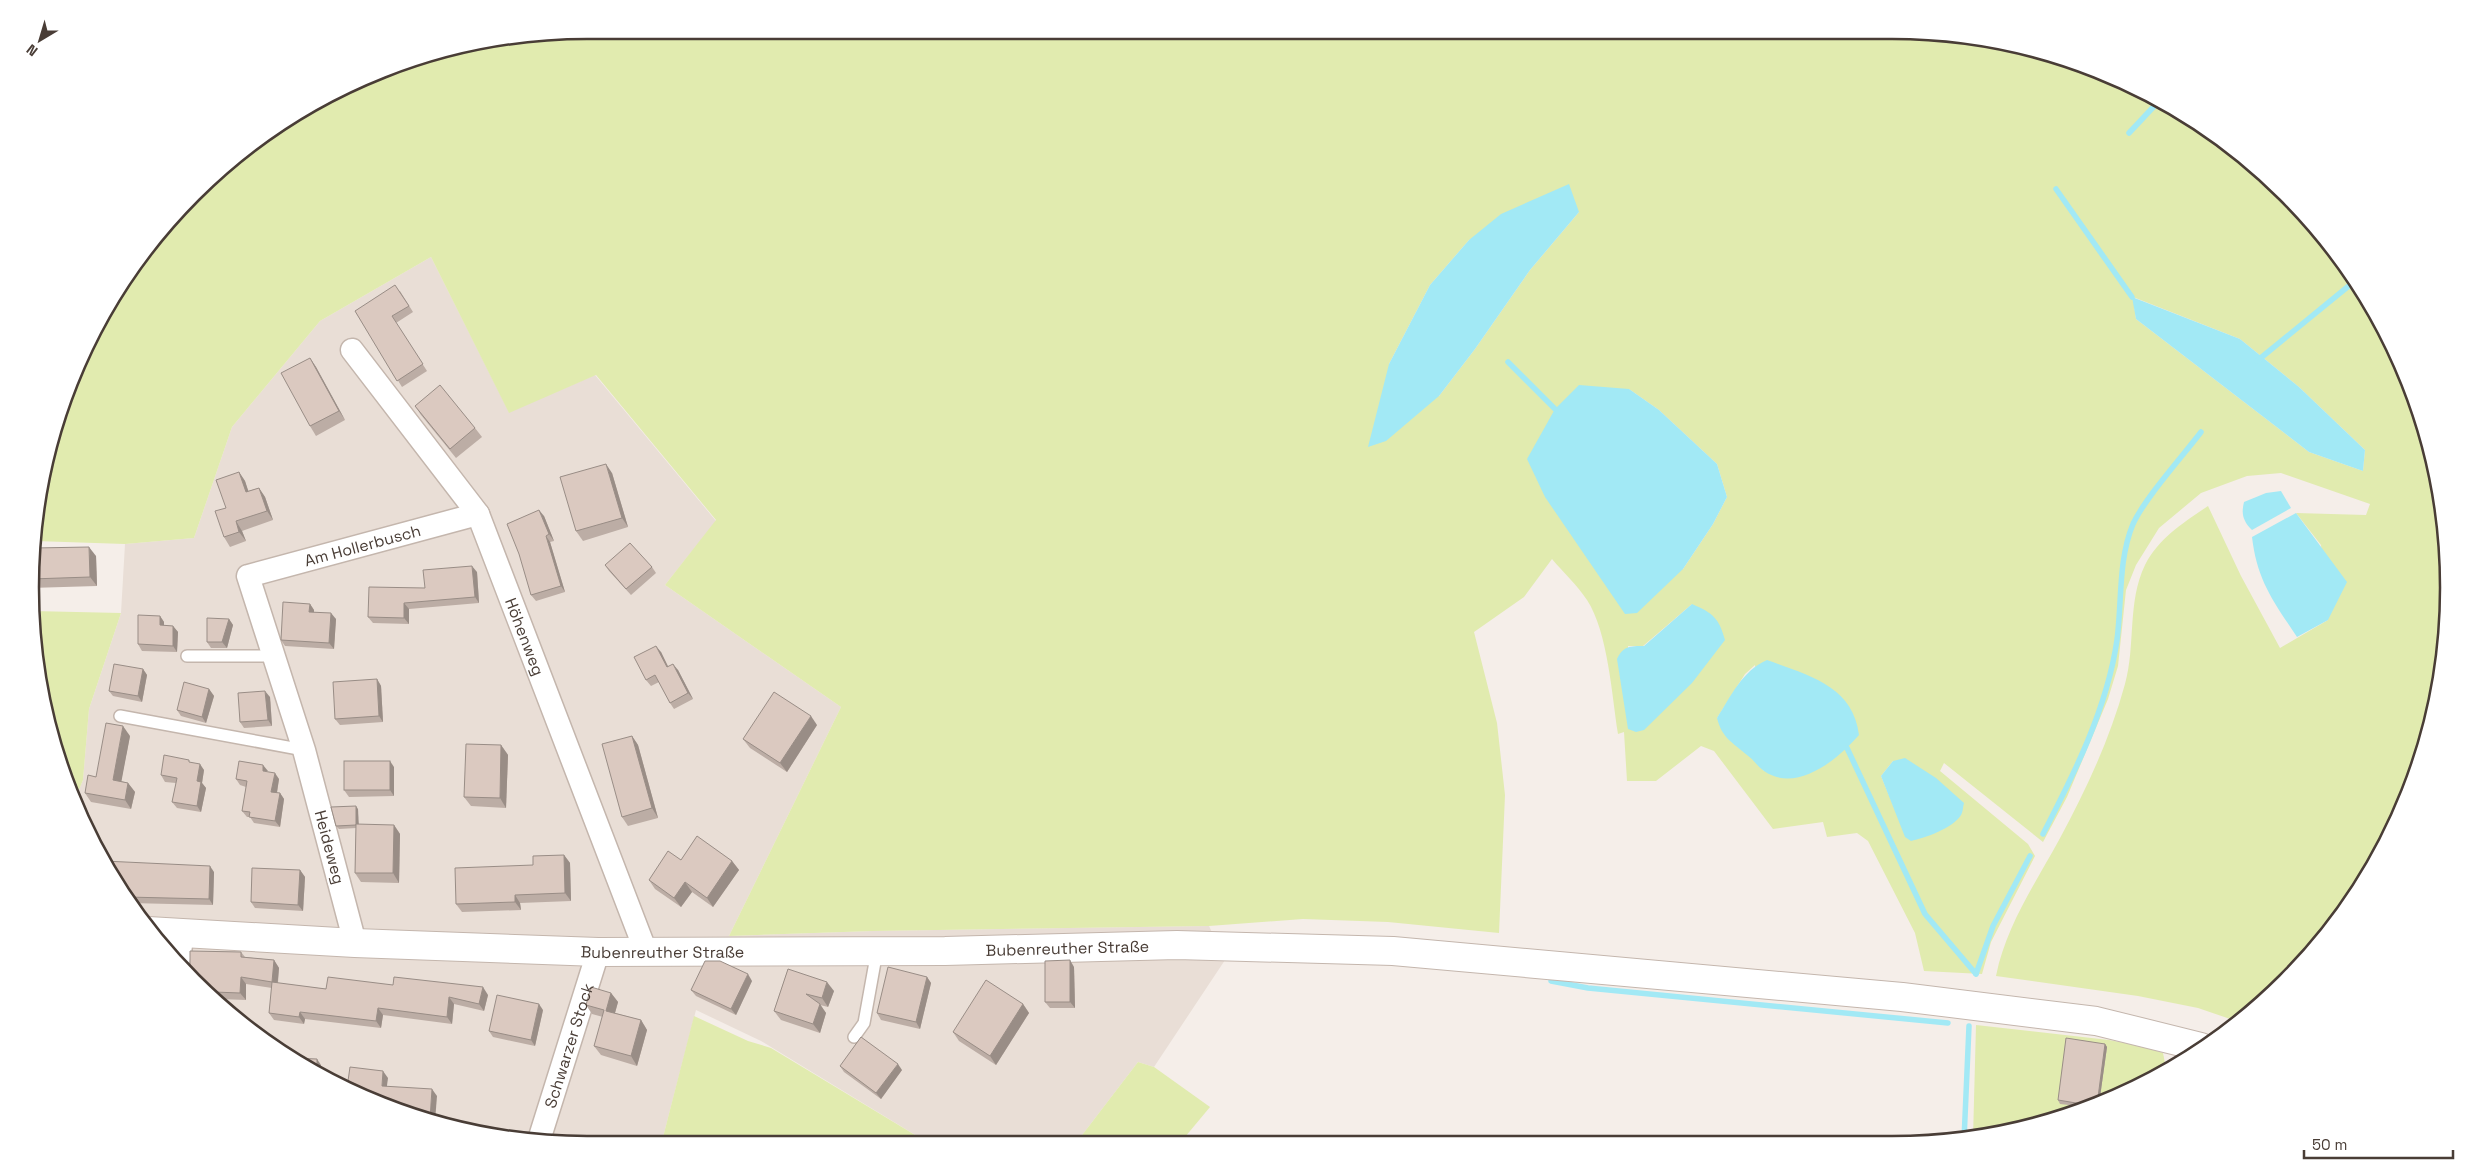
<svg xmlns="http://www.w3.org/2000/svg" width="2479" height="1175" viewBox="0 0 2479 1175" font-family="'Space Grotesk',sans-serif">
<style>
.residential{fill:#e9ded6}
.green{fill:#e1ebaf;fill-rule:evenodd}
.water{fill:#a2e9f5}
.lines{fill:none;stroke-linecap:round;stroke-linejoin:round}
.stream{stroke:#a2e9f5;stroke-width:5.5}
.service-casing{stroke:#c4b6ad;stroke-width:14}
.minor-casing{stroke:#c4b6ad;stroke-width:25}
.tertiary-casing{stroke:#c4b6ad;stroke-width:30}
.service{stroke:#fff;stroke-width:11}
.minor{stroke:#fff;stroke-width:22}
.tertiary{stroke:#fff;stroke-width:28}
.wall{fill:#bcada5}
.shaded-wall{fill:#998d86}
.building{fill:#dbc9c0;stroke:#998d86}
.labels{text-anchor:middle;stroke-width:4;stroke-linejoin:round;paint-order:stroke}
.street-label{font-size:16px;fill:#493d36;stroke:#fff}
.rim{fill:none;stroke:#493d36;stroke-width:2.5}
</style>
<rect width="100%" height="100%" fill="#f5eee9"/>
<path class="residential" d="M431,257L509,412L595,375L716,521L665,585L841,707L729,936L873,931L1209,926L1225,960L1154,1067L1138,1062L1076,1143L930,1144L761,1041L696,1010L661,1145H587L478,1134L374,1102L278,1051L193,982L145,927L88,834L74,802L83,780L89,709L121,613L125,544L194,538L232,427L320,321Z"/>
<g class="green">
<path d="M588,30H1892L2001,41L2105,73L2201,124L2286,193L2355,278L2407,374L2438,479L2449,588L2438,697L2406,801L2334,927L2239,1022L2198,1008L2138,996L1996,976C2006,926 2035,884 2059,840C2086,790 2110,739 2125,684C2136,645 2127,602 2145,565C2159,538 2183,523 2208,506L2241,576L2280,648L2328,620L2321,545L2296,513L2366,515L2370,504L2281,473L2247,476L2201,493L2159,528L2136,565L2126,590L2118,666L2108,699L2067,797L2043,842L1944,763L1940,771L2028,844L2035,856L1991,942L1982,974L1924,971L1915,933L1868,841L1857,833L1827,837L1823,822L1773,829L1714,751L1701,746L1656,781H1627L1624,732L1618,734C1612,696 1608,632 1587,600C1577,585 1563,572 1552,559L1524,597L1474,632L1497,723L1505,795L1499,933L1388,922L1303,919L1209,926L873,931L729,936L841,707L665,585L716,520L596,375L509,413L431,257L320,321L232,427L194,538L125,544L35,541L41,478L72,374L105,309L168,220L248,145L309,105L408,60L479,41ZM1579,212L1530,270L1475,349L1439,396L1389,364L1430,285L1469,240ZM2133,297L2240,339L2299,387L2365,450L2363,471L2309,452L2136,319ZM1629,389L1659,410L1717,464L1727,497L1713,524L1683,569ZM1692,604L1628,729V646H1643ZM1755,665L1764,771L1717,718L1745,674ZM1893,761V805L1881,776Z"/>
<path d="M32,611L121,613L89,709L83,780L74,802C49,741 36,676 32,611Z"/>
<path d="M694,1016L748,1041L771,1048L930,1144L661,1145Z"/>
<path d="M1976,1025L2109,1040L2145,1047L2163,1053L2165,1063L2158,1072L2105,1102L1973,1138Z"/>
<path d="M1138,1062L1154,1067L1210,1107L1180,1143H1076Z"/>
</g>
<g class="water">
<path d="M1569,184L1579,212L1530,270L1475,349L1439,396L1386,441L1368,447L1389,364L1430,285L1469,240L1501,214Z"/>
<path d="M2132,297L2240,339L2299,387L2365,450L2363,471L2309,452L2136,319Z"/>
<path d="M1579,385L1629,389L1659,410L1717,464L1727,497L1713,524L1683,569L1637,613L1625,614L1545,497L1527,459L1555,409Z"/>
<path d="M2281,491L2291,508L2252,530C2243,521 2241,514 2244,502L2266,493Z"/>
<path d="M2296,513L2347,582L2328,620L2297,637C2273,601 2257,580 2252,537Z"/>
<path d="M1692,604C1713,613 1719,618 1725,640L1692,683L1644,730L1636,732L1628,729L1617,659C1623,646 1630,646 1644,646Z"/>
<path d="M1767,660C1807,675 1853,685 1859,735C1838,759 1797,794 1764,771C1758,767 1753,759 1747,755C1732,742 1722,738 1717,718C1731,696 1742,671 1767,660Z"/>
<path d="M1905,758L1936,778L1964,803C1963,806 1963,812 1961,815C1953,828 1925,838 1911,841L1905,837L1881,776L1893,761Z"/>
</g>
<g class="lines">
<g class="stream">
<path d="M2129,133L2159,101"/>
<path d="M2056,189L2132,297"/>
<path d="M2257,361L2356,280"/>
<path d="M1508,362L1555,409"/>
<path d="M1847,748L1925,914L1976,974"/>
<path d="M2043,834C2074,774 2107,709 2117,640C2122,602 2118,560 2133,524C2145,498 2182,457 2201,432"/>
<path d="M1976,974L1993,926L2030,856"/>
<path d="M1551,981L1588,988L1948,1023"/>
<path d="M1964,1140L1969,1026"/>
</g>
<g class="service-casing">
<g id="service">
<path d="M187,656H274"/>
<path d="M120,716L304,750"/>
<path d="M854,1037L864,1023L877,951"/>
</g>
</g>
<g class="minor-casing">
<g id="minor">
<path id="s1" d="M352,350L478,514L646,952"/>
<path id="s2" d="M355,943L304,750L248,576L478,514"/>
<path d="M178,964L183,933"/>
<path id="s3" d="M539,1140L598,952"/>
</g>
</g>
<g class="tertiary-casing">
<g id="tertiary">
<path id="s4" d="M148,931L355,943L598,952L945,951L1177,945L1393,951L1902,997L2096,1021L2201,1047"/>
</g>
</g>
<use href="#service" class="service"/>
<use href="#minor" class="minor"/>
<use href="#tertiary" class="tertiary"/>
</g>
<g class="wall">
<path d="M400,291L413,312L396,323L427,371L402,387L355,311Z"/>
<path d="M310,358L316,367L345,420L316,436L310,426Z"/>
<path d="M415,406L475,428L482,437L456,458L421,415Z"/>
<path d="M239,472L245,481L248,491L259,488L265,497L273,520L242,531L246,541L230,547L224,537L226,508Z"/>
<path d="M612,473L628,527L583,541L576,531Z"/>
<path d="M544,516L554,541L550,542L565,592L536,601L531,595Z"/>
<path d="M34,548L96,556L97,586L30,588Z"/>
<path d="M605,565L652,567L656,573L631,595L609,571Z"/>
<path d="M477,572L479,603L409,609V624L373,623L368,617L425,588Z"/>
<path d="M310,604L314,610V612L336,619L334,649L285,646L281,640Z"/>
<path d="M160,616L164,622V625L173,626L178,632L177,652L142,651L138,644Z"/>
<path d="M229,619L233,625L227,648H211L207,642Z"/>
<path d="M661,652L668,666L678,670L693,699L674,709L670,703L659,682L651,686L646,680Z"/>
<path d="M143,669L147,675L142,702L113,696L109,691Z"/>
<path d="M377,679L381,686L383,722L340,725L335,719Z"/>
<path d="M209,689L214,696L206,723L181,716L177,710Z"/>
<path d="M270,697L272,726L244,728L240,722Z"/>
<path d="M817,725L787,772L750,748L743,739Z"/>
<path d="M130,736L121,781L128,783L135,792L131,809L91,802L85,793L96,777Z"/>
<path d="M632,736L638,745L658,818L628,826L622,817Z"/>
<path d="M501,745L508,755L506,808L471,806L464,797Z"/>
<path d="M191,762L204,770L202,783L206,788L201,812L177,808L172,802L176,783L165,782L161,775Z"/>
<path d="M394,767V796L349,797L344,790Z"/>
<path d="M268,772L279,779L277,793H280L284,799L280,827L254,823L250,817H247L242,811L246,787L240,785L236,779Z"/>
<path d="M358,809V825H394L400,834L399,883L361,882L355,873L356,828L339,829L336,826Z"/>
<path d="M564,855L570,863L571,901L520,903L521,910L462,912L456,904L533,865Z"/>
<path d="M681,860L732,861L739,870L713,907L692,892L681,907L655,889L649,880Z"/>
<path d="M104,861L214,872L213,905L130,903Z"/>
<path d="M300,870L305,877L303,911L255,908L251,902Z"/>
<path d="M241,952L245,957L274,960L279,968L278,983L326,989L393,985L488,995L484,1011L454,1004L452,1024L383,1015L381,1028L305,1019L304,1024L274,1020L269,1013L272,988L246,984V1000L219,999V1003L193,982Z"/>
<path d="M1074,967L1075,1008H1050L1045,1002Z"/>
<path d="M788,969L834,991L828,1007L820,1005L826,1013L820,1033L781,1020L774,1011Z"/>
<path d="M927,977L931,983L920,1029L881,1020L877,1013Z"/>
<path d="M752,981L736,1015L696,996L691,990Z"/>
<path d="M611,993L618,1002L615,1013L641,1020L647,1030L637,1066L601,1055L594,1046L603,1017L592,1014L586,1005Z"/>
<path d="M1023,1004L1029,1013L996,1065L959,1041L953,1032Z"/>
<path d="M543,1010L535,1046L493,1037L489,1031Z"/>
<path d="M2105,1044L2107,1047L2099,1104L2087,1107L2060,1104L2058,1100Z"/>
<path d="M840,1066L902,1070L881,1099L844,1072Z"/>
</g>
<g class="shaded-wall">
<path d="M310,358L316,367L345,420L339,411Z"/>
<path d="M606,464L612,473L628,527L622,518Z"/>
<path d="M239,472L245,481L252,502L246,492Z"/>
<path d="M259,488L265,497L273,520L267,511Z"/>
<path d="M539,510L544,516L554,541L549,534Z"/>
<path d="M236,521L242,531L246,541L239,532Z"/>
<path d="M546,536L550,542L565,592L561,586Z"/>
<path d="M89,547L96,556L97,586L90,577Z"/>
<path d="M472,566L477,572L479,603L475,597Z"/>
<path d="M404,603L409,609V624L404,618Z"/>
<path d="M310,604L314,610V618L309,612Z"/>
<path d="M331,613L336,619L334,649L329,643Z"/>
<path d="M160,616L164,622V631L160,625Z"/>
<path d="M229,619L233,625L227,648L222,642Z"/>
<path d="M173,626L178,632L177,652L173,646Z"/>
<path d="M656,646L661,652L671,673L667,667Z"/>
<path d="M673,664L678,670L693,699L688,693Z"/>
<path d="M143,669L147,675L142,702L138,696Z"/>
<path d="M377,679L381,686L383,722L379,716Z"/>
<path d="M209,689L214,696L206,723L202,717Z"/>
<path d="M265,691L270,697L272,726L268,720Z"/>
<path d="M811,716L817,725L787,772L780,763Z"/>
<path d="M123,726L130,736L120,789L113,780Z"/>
<path d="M632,736L638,745L658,818L652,808Z"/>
<path d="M501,745L508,755L506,808L500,798Z"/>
<path d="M390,761L394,767V796L390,790Z"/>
<path d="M200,764L204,770L202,783L206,788L201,812L197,806V781Z"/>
<path d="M263,765L268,771H263Z"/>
<path d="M275,773L279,779L276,798L271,792Z"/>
<path d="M128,783L135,792L131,809L125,800Z"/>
<path d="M280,793L284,799L280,827L275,821Z"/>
<path d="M356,806L358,809L359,828L356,825Z"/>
<path d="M394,825L400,834L399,883L393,873Z"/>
<path d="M564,855L570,863L571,901L565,893Z"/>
<path d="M732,861L739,870L713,907L707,898Z"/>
<path d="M210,866L214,872L213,905L209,899Z"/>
<path d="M300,870L305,877L303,911L298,905Z"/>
<path d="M685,882L692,892L681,907L674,898Z"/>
<path d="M515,895L520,903L521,910L515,902Z"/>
<path d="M274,960L279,968L277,989L272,982Z"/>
<path d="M1070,960L1074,967L1075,1008L1070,1002Z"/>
<path d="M748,974L752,981L736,1015L731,1009Z"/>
<path d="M241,977L246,984V1000L240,993Z"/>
<path d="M927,977L931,983L920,1029L916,1022Z"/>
<path d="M827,982L834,991L828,1007L822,998Z"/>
<path d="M483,987L488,995L484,1011L479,1004Z"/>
<path d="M214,992L219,999V1003L214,999Z"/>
<path d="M611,993L618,1002L613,1020L606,1011Z"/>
<path d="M449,997L454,1004L452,1024L447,1017Z"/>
<path d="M539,1004L543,1010L535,1046L531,1040Z"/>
<path d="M820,1004L826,1013L820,1033L813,1024Z"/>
<path d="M1023,1004L1029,1013L996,1065L990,1056Z"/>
<path d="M378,1008L383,1015L381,1028L376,1021Z"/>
<path d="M300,1012L305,1019L304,1024L299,1017Z"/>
<path d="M641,1020L647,1030L637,1066L631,1056Z"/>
<path d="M2105,1044L2107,1047L2099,1104L2097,1105Z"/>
<path d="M317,1059L321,1065V1074L317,1072Z"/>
<path d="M898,1064L902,1070L881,1099L876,1093Z"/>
<path d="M383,1071L388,1078L386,1093L382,1086Z"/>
<path d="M432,1089L437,1096L435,1121L430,1119Z"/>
</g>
<g class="building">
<path d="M395,285L409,306L392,316L423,364L397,381L355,311Z"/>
<path d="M310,358L339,411L310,426L281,373Z"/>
<path d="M440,385L475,428L450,449L415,406Z"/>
<path d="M606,464L622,518L576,531L560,477Z"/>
<path d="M239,472L246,492L259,488L267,511L236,521L239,532L224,537L215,511L226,508L216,480Z"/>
<path d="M539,510L549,534L546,536L561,586L531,595L519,554L507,524Z"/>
<path d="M630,543L652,567L626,589L605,565Z"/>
<path d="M89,547L90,577L31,579L34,548Z"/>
<path d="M472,566L475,597L404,603V618L368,617L369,587L425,588L423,570Z"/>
<path d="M283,602L310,604L309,612L331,613L329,643L281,640Z"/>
<path d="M138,615L160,616V625L173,626V646L138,644Z"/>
<path d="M207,618L229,619L222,642H207Z"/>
<path d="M656,646L667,667L673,664L688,693L670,703L655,675L646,680L634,657Z"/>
<path d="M114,664L143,669L138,696L109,691Z"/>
<path d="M377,679L379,716L335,719L333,682Z"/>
<path d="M184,682L209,689L202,717L177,710Z"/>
<path d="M265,691L268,720L240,722L238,693Z"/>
<path d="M774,692L811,716L780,763L743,739Z"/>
<path d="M106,723L123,726L113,780L128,783L125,800L85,793L88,775L96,777Z"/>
<path d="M632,736L652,808L622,817L602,744Z"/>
<path d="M466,744L501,745L500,798L464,797Z"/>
<path d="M164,755L189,760V762L200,764L197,781L201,782L197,806L172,802L177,778L161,775Z"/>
<path d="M239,761L263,765V771L275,773L271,792L280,793L275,821L249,817L250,812L242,811L247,781L236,779Z"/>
<rect x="344" y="761" width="46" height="29"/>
<path d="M356,806V825L336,826L331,807Z"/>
<path d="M356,824L394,825L393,873H355Z"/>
<path d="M697,836L732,861L707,898L685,882L674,898L649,880L668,851L681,860Z"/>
<path d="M564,855L565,893L515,895V902L456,904L455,868L533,865V856Z"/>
<path d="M104,861L210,866L209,899L127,897Z"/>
<path d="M252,868L300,870L298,905L251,902Z"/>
<path d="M190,951L241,952V957L274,960L272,982L241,977L240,993L214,992V999L193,982L190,978Z"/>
<path d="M1070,960V1002H1045V961Z"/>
<path d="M705,961H720L748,974L731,1009L691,990Z"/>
<path d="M888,967L927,977L916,1022L877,1013Z"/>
<path d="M788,969L827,982L822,998L806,994L820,1004L813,1024L774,1011Z"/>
<path d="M328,977L393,985L394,977L483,987L479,1004L449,997L447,1017L378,1008L376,1021L300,1012L299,1017L269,1013L272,982L326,989Z"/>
<path d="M986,980L1023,1004L990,1056L953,1032Z"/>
<path d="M591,987L611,993L606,1011L641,1020L631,1056L594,1046L604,1010L586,1005Z"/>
<path d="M497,995L539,1004L531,1040L489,1031Z"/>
<path d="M861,1037L898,1064L876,1093L840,1066Z"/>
<path d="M2066,1038L2105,1044L2097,1105L2094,1106L2058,1100Z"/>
<path d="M291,1058L317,1059V1072Z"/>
<path d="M350,1067L383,1071L382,1086L432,1089L430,1119L374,1102L347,1088Z"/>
<path d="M552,1138L593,1143V1145L552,1142Z"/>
</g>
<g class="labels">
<g class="street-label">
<text dy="6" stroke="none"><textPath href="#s2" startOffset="501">Am Hollerbusch</textPath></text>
<text dy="6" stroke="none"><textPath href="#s1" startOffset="338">Höhenweg</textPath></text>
<text transform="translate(330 847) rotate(75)" y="6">Heideweg</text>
<text dy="6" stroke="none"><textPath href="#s4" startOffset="920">Bubenreuther Straße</textPath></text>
<text dy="6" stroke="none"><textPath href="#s4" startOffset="515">Bubenreuther Straße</textPath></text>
<text dy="6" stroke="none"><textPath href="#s3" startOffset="99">Schwarzer Stock</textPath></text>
</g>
</g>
<path d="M0 0H2479V1175H0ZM587 39H1892A548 548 0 0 1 2440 587V588A548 548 0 0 1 1892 1136H587A548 548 0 0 1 39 588V587A548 548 0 0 1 587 39Z" fill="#fff" fill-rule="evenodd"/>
<path class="rim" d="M587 39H1892A548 548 0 0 1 2440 587V588A548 548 0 0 1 1892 1136H587A548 548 0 0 1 39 588V587A548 548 0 0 1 587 39Z"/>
<g transform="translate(40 40) rotate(218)" stroke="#ffffff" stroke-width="4" paint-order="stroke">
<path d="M0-4L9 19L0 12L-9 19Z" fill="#493d36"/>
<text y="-8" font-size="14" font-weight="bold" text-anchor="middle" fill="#493d36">N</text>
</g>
<path d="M2304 1150v8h149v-8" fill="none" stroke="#493d36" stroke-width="2.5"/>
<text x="2312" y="1150" font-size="15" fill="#493d36" stroke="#ffffff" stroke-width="4" paint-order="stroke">50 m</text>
</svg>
